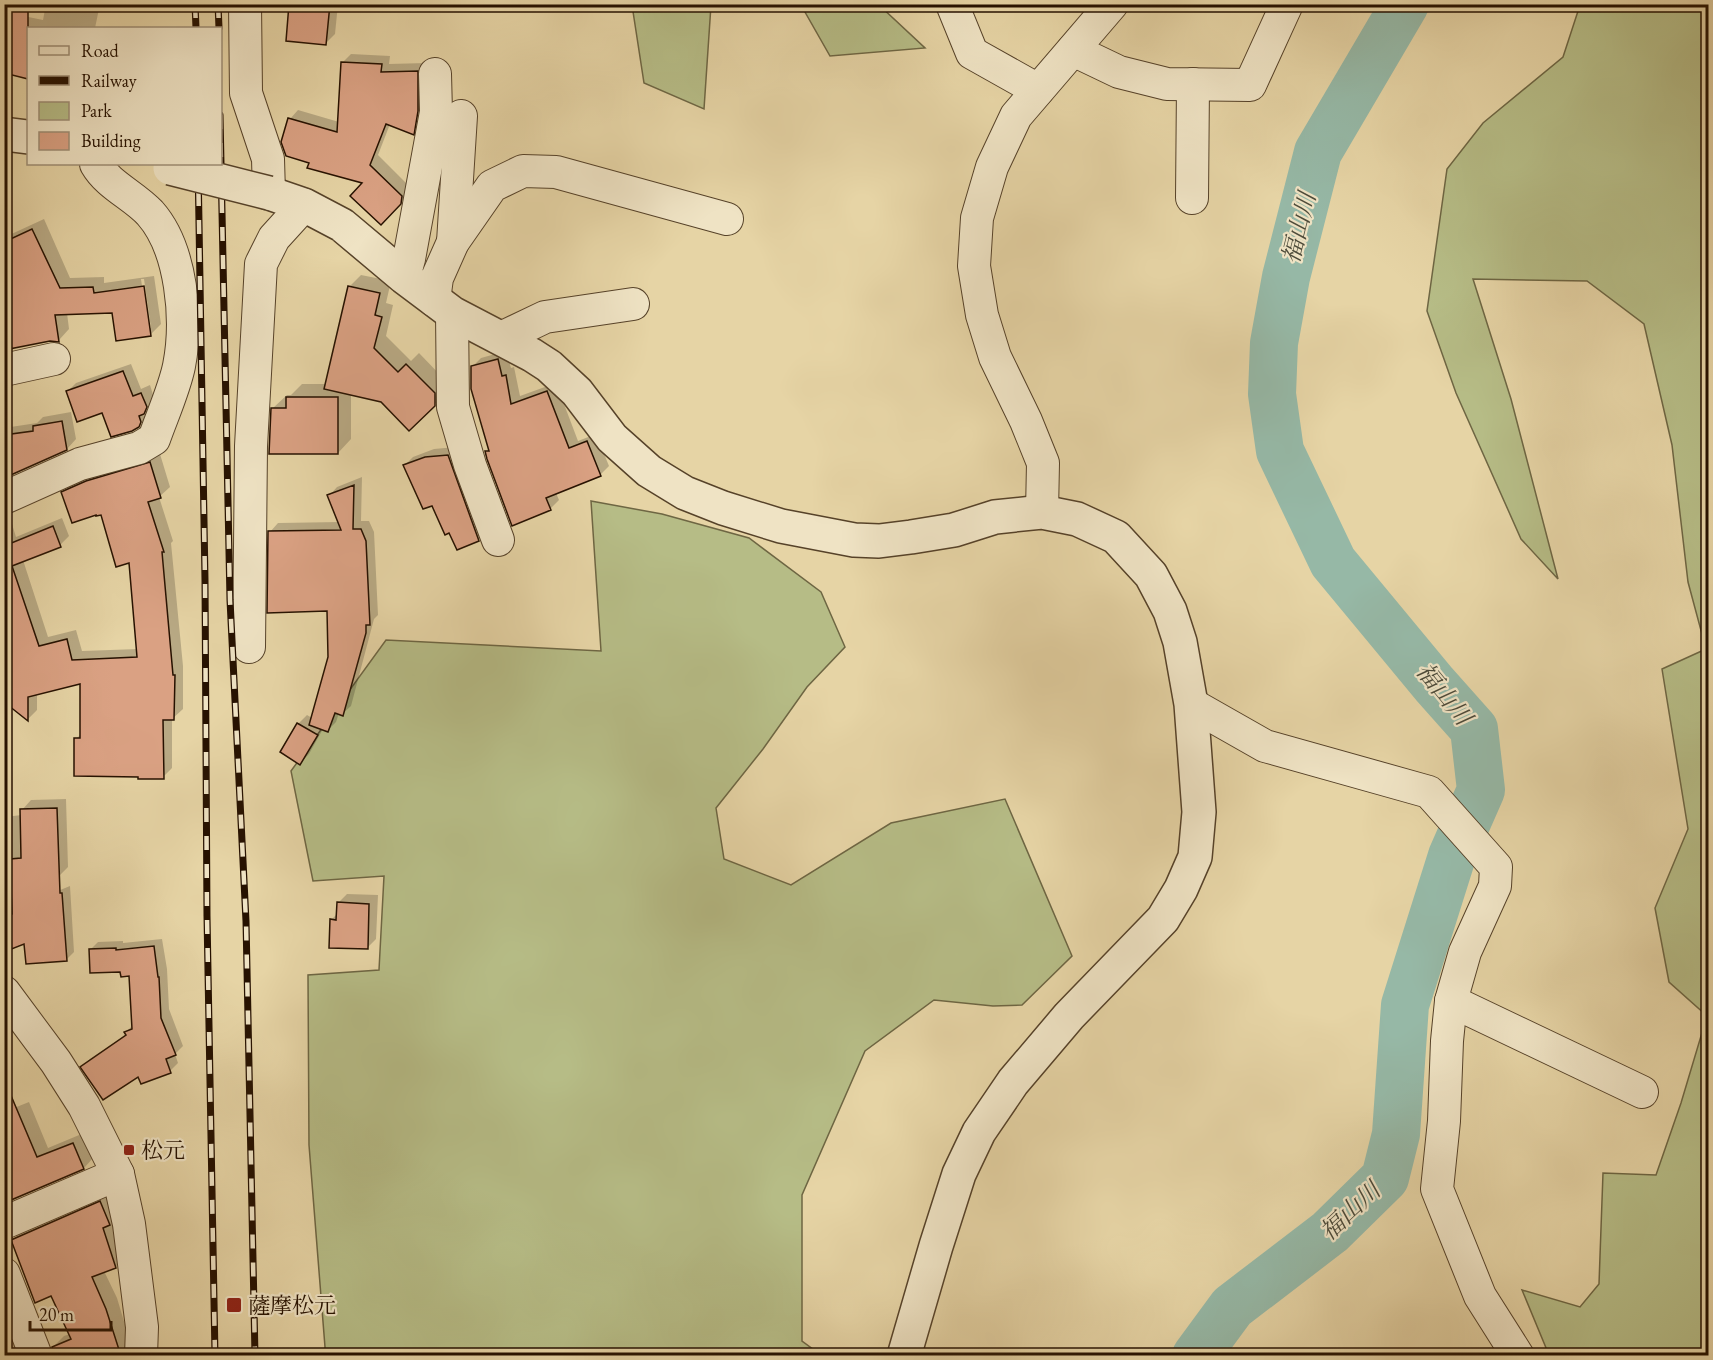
<svg xmlns="http://www.w3.org/2000/svg" width="1713" height="1360" viewBox="0 0 1713 1360" font-family="'EB Garamond','Noto Serif JP',serif">
<style>
.green{fill:#b6bc86;stroke:#6e6643;stroke-width:1.5}
.shadow{fill:#0003;fill-rule:evenodd}
.lines{fill:none;stroke-linecap:round;stroke-linejoin:round}
.river{stroke:#96b8a6;stroke-width:48}
.building{fill:#daa183;stroke:#261100;stroke-width:1.5}
.minor-casing{stroke:#564229;stroke-width:34}
.tertiary-casing{stroke:#564229;stroke-width:36}
.minor{stroke:#efe3c4;stroke-width:32}
.tertiary{stroke:#efe3c4;stroke-width:33}
.rail-casing{stroke:#261100;stroke-width:7}
.rail{stroke:#efe3c4;stroke-width:4.5;stroke-dasharray:14;stroke-linecap:butt}
.tertiary-bridge-casing{stroke:#564229;stroke-width:36;stroke-linecap:butt}
.tertiary-bridge{stroke:#efe3c4;stroke-width:33}
.poi-dot{fill:#8f2418;stroke:#efe3c4;stroke-width:2}
.labels{text-anchor:middle;stroke-width:4.5;stroke-linejoin:round;paint-order:stroke}
.poi-label{font-size:22px;fill:#261100;stroke:#efe3c4;text-anchor:start}
.water-label{font-size:24px;font-style:italic;fill:#4d4b3a;stroke:#efe3c4}
</style>
<rect width="100%" height="100%" fill="#e6d4a5"/>
<filter id="stains"><feTurbulence type="fractalNoise" baseFrequency=".00333" numOctaves="4"/><feColorMatrix values="0 0 0 0 .2 0 0 0 0 .09 0 0 0 0 .02 0 0 0 .5 -.17"/></filter>
<radialGradient id="worn" r=".72"><stop offset=".6" stop-color="#630" stop-opacity="0"/><stop offset="1" stop-color="#630" stop-opacity=".3"/></radialGradient>
<g class="green">
<path d="M632,5H711L704,109L644,83Z"/>
<path d="M801,5H879L925,48L830,56Z"/>
<path d="M1580,5H1708V1355H1549L1522,1290L1580,1307L1599,1284L1603,1173L1656,1175L1681,1103L1707,1016L1669,982L1655,908L1688,829L1662,669L1706,649L1688,582L1672,445L1644,324L1587,281L1473,279L1511,399L1558,579L1521,539L1456,393L1427,311L1447,169L1483,123L1563,57Z"/>
<path d="M591,501L662,514L749,538L821,592L845,647L807,687L763,749L716,808L724,859L791,885L891,823L1005,799L1072,956L1022,1005L993,1006L934,1000L865,1051L802,1195V1341L821,1355H324L325,1347L309,1145L308,975L379,970L384,876L313,881L291,771L386,640L601,651Z"/>
</g>
<g class="shadow">
<path d="M46,4H100L95,28H28V77L4,72V12L43,20Z"/>
<path d="M293,4H338L335,34L326,43Z"/>
<path d="M351,54L390,56L389,64L426,63L422,124L413,133L390,124L378,155L410,187L409,194L381,223L365,182L310,162L290,119L298,110L339,122L343,62Z"/>
<path d="M44,219L70,278L104,277V283L154,276L161,324L150,335L114,312L67,313L69,329L59,340H50L4,348V235L5,237ZM141,279H144L151,328H148Z"/>
<path d="M361,275L391,281L386,303L393,305L386,336L411,361L419,353L446,381L447,392L409,429L381,401L351,394V439L338,453L273,408L287,395H291L302,384H327L349,287Z"/>
<path d="M506,351L511,368L514,367L520,396L556,383L578,441L596,434L609,466L600,475L556,493L559,500L550,509L486,452L490,449L472,367L481,358Z"/>
<path d="M131,364L141,389L150,385L154,398L147,409L149,413L147,417L138,426L103,411L68,391L76,383Z"/>
<path d="M71,412L76,439L67,449L4,475V428L37,423L43,417Z"/>
<path d="M456,447L486,531L478,540L405,465L413,457L434,449Z"/>
<path d="M160,454L170,487L159,497L173,541L171,543L183,666V709L172,719V768L163,777L76,739L81,734L82,682L37,694V710L28,719L4,700V509L7,508L16,537L62,518L69,536L60,545L23,560L48,637L76,630L82,651L138,649L130,561L102,513L63,493L72,483Z"/>
<path d="M362,477L361,521H369L374,532L378,615L374,619L351,706L342,714L339,713L336,722L327,731L323,729L309,754L300,763L282,752L298,724L307,715L312,718L330,657L328,610L270,532L278,523L340,522L329,496L337,487Z"/>
<path d="M66,799L68,867L59,876L4,882V817L22,815V810L31,800Z"/>
<path d="M70,886L74,952L66,960L25,942L4,950V913Z"/>
<path d="M347,894L378,895L376,939L367,948L331,920L338,913V903Z"/>
<path d="M162,939L167,969L169,1009L183,1046L175,1054L178,1063L170,1071L82,1067L90,1059L127,1034L126,1032L133,1025L131,975L90,950L98,942L123,941V943Z"/>
<path d="M29,1102L48,1148L84,1133L94,1157L84,1168L4,1202V1112Z"/>
<path d="M111,1192L126,1256L116,1267L104,1271L117,1298L134,1355L55,1356L53,1347L64,1336L70,1334L51,1294L13,1240L23,1229Z"/>
<path d="M4,1306L32,1356H4Z"/>
</g>
<g class="lines">
<path class="river" d="M1196,1356L1232,1307L1330,1232L1385,1178L1396,1134L1405,1005L1452,856L1481,790L1474,729L1434,684L1333,562L1280,451L1272,394L1274,343L1286,277L1318,152L1405,4"/>
</g>
<g class="building">
<path d="M4,4H28V79L4,73Z"/>
<path d="M289,4H330L326,45L286,41Z"/>
<path d="M341,62L382,64L381,72L418,71V111L414,135L386,124L370,165L402,196L401,204L381,225L350,196L362,183L307,168L309,163L286,156L281,142L288,118L337,132Z"/>
<path d="M32,229L60,288L93,287L94,293L144,286L151,336L116,341L112,313L55,315L59,342L50,341L4,350V242Z"/>
<path d="M348,286L380,293L375,315L382,317L374,348L398,372L406,364L435,393V406L409,431L381,402L324,389Z"/>
<path d="M498,359L502,376L506,375L511,404L547,391L569,448L587,441L601,476L546,498L551,510L512,526L487,459L485,451H489L471,389V366Z"/>
<path d="M123,371L133,396L141,393L147,407L144,414L139,416L141,422L139,427L132,431L111,437L102,413L77,422L66,391Z"/>
<path d="M286,397H338V454H269L271,408H286Z"/>
<path d="M62,421L67,450L4,478V435L33,431V426Z"/>
<path d="M448,455L479,541L457,550L449,533L445,535L432,506L423,509L403,465L425,457Z"/>
<path d="M150,462L161,498L148,502L164,552H162L173,675H175L174,720H163L164,779H138V777L74,776V738H80V684L28,697V721L4,702V546L53,526L61,547L12,566L39,646L67,639L72,660L137,657L129,563L116,567L101,515L96,516V515L72,523L61,492L86,481Z"/>
<path d="M354,485L353,529H361L366,541L370,625H366V633L343,716L335,713L328,732L309,725L328,657L327,611L267,613L268,531L341,530L327,495Z"/>
<path d="M297,723L318,735L300,765L280,752Z"/>
<path d="M57,808L60,893H62L67,961L26,964L24,944L4,952V917L12,914L10,859L21,858L20,809Z"/>
<path d="M337,902L369,904L368,949L329,948L330,919L336,920Z"/>
<path d="M154,946L158,977H159L161,1018L176,1055L166,1059L171,1073L141,1084L138,1077L103,1100L80,1067L126,1035L124,1032L132,1029L129,976L121,977L120,972L90,973L89,949L116,948V950Z"/>
<path d="M4,1079L37,1157L73,1143L84,1169L4,1203Z"/>
<path d="M100,1201L110,1225L103,1228L116,1268L92,1277L106,1309L121,1356H54L52,1347L71,1339L51,1296L35,1303L11,1240Z"/>
</g>
<g class="lines">
<g class="minor-casing">
<g id="minor">
<path d="M245,4L246,93L268,159L269,193"/>
<path d="M952,4L972,53L1038,90"/>
<path d="M1073,50L1119,72L1167,84L1250,85L1287,4"/>
<path d="M1192,198L1193,84"/>
<path d="M453,242L461,116"/>
<path d="M404,277L409,259L436,112L435,74"/>
<path d="M434,300L437,278L453,242L492,186L523,171L556,172L727,219"/>
<path d="M452,313L453,407L470,465L498,540"/>
<path d="M501,338L545,317L633,304"/>
<path d="M4,370L54,359"/>
<path d="M4,498L80,464L139,448L154,439C162,416 174,390 179,366C188,320 182,249 150,213C133,195 108,185 96,164"/>
<path d="M1042,512L1043,463L1026,421L995,357L982,315L974,266L977,218L992,167L1016,116L1112,4"/>
<path d="M249,647L251,446L261,264L274,238L304,205"/>
<path d="M1191,704L1265,746L1429,792L1496,867L1495,886L1465,952L1451,1001L1447,1041L1444,1121L1437,1189L1480,1296L1518,1356"/>
<path d="M4,992L56,1062L84,1106L118,1174L129,1224L142,1327L141,1356"/>
<path d="M1451,1001L1642,1092"/>
<path d="M4,1223L118,1174"/>
<path d="M4,1274L36,1356"/>
</g>
</g>
<g class="tertiary-casing">
<g id="tertiary">
<path d="M4,134L28,137"/>
<path d="M269,193L304,205L342,225L404,277L452,313L532,355L549,366L577,392L612,438L649,471L685,493L723,508L781,526L854,540L879,541L911,537L954,530L995,517L1042,512L1077,519L1116,537L1151,575L1170,611L1180,642L1191,704L1199,812L1195,857L1181,889L1163,919L1069,1016L1013,1082L979,1132L959,1174L936,1246L904,1356"/>
</g>
</g>
<use href="#minor" class="minor"/>
<use href="#tertiary" class="tertiary"/>
<g class="rail-casing">
<g id="rail">
<path d="M195,4L196,28"/>
<path d="M218,4L219,28"/>
<path d="M220,115L230,600L246,921L255,1356"/>
<path d="M198,164L205,580L207,916L215,1356"/>
</g>
</g>
<use href="#rail" class="rail"/>
<g class="tertiary-bridge-casing">
<path id="tertiary-bridge" d="M170,168L269,193"/>
</g>
<use href="#tertiary-bridge" class="tertiary-bridge"/>
</g>
<g class="poi-dot">
<rect x="123" y="1144" width="12" height="12" rx="3"/>
<rect x="226" y="1297" width="16" height="16" rx="3"/>
</g>
<g class="labels">
<g class="poi-label">
<text x="141" y="1158">松元</text>
<text x="248" y="1313">薩摩松元</text>
</g>
<g class="water-label">
<text transform="translate(1299 228) rotate(-76)" y="8">福山川</text>
<text transform="translate(1444 694) rotate(51)" y="8">福山川</text>
<text transform="translate(1350 1211) rotate(-43)" y="8">福山川</text>
</g>
</g>
<rect width="1713" height="1360" fill="none" stroke="#e6d4a5" stroke-width="24"/>
<rect x="6" y="6" width="1701" height="1348" fill="none" stroke="#261100" stroke-width="3"/>
<rect x="12" y="12" width="1689" height="1336" fill="none" stroke="#261100" stroke-width="1.5"/>
<rect x="27" y="27" width="195" height="138" fill="#efe3c4" stroke="#9f8f76" stroke-width="1.5"/>
<rect x="39" y="46" width="30" height="9" fill="#efe3c4" stroke="#9f8f76" stroke-width="1.5"/>
<text x="81" y="57" font-size="18" fill="#261100">Road</text>
<rect x="39" y="76" width="30" height="9" fill="#261100" stroke="#9f8f76" stroke-width="1.5"/>
<text x="81" y="87" font-size="18" fill="#261100">Railway</text>
<rect x="39" y="102" width="30" height="18" fill="#b6bc86" stroke="#9f8f76" stroke-width="1.5"/>
<text x="81" y="117" font-size="18" fill="#261100">Park</text>
<rect x="39" y="132" width="30" height="18" fill="#daa183" stroke="#9f8f76" stroke-width="1.5"/>
<text x="81" y="147" font-size="18" fill="#261100">Building</text>
<path d="M30 1321v9h81v-9" fill="none" stroke="#261100" stroke-width="3"/>
<text x="39" y="1321" font-size="18" fill="#261100" stroke="#efe3c4" stroke-width="4.5" paint-order="stroke">20 m</text>
<rect width="100%" height="100%" filter="url(#stains)"/>
<rect width="100%" height="100%" fill="url(#worn)"/>
</svg>
